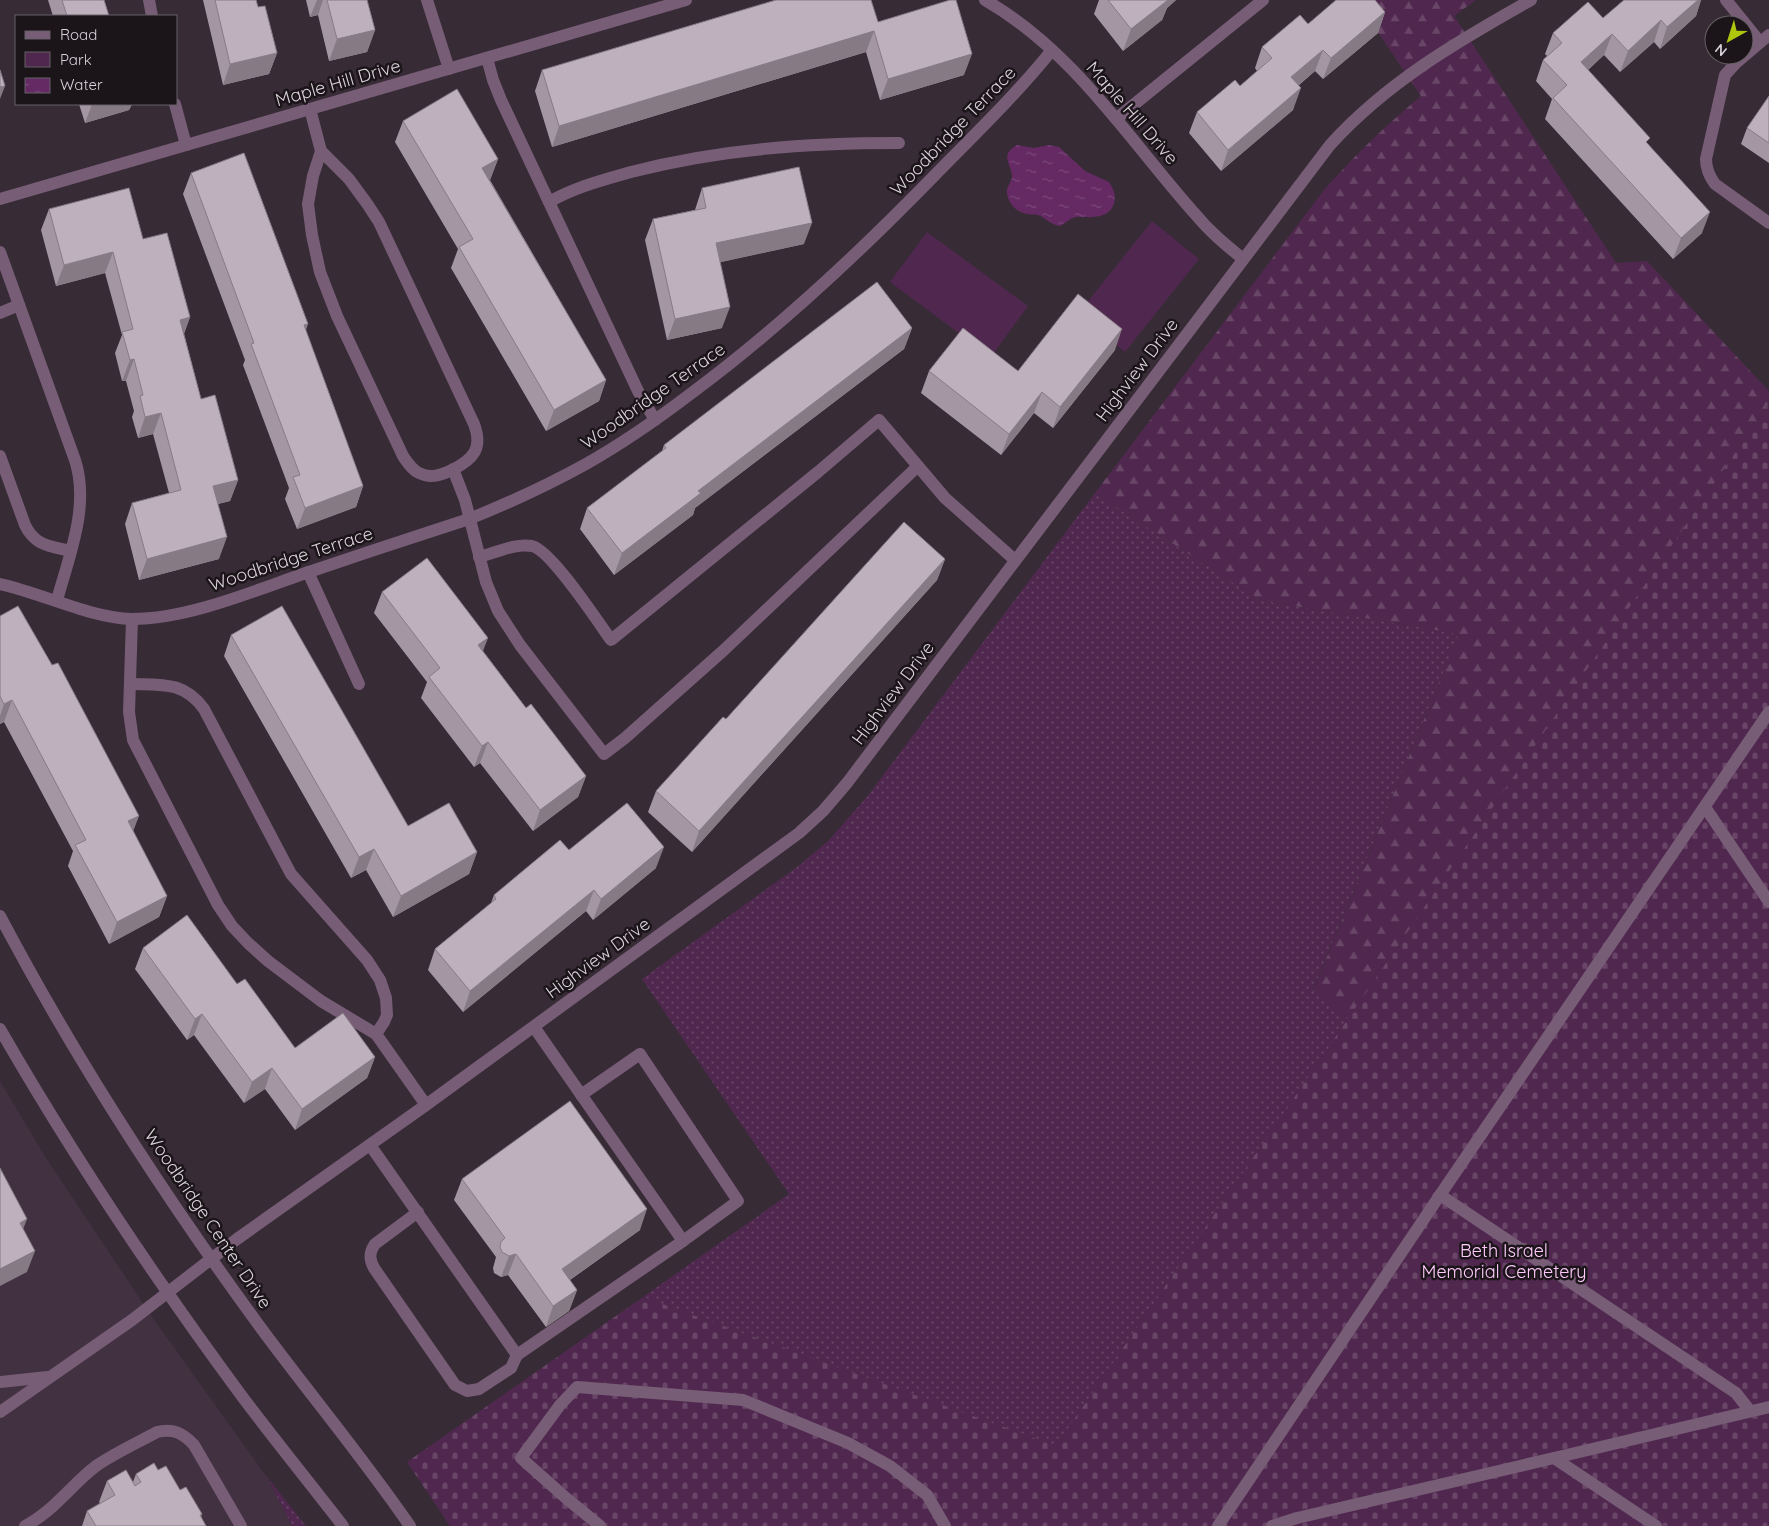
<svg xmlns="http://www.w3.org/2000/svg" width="1769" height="1526" viewBox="0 0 1769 1526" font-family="Quicksand,sans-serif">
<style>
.built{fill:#423141}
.green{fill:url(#green-dots)}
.forest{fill:url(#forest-firs)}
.cemetery{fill:url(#cemetery-stones)}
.pitch{fill:#50284f}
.water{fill:url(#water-ripples)}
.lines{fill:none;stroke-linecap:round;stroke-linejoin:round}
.minor{stroke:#785d77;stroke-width:12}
.wall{fill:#a497a3}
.shaded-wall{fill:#867b85}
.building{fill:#bfb0be;stroke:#867b85}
.labels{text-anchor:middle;stroke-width:5;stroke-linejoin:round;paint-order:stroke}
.street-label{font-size:18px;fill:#dad3da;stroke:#1b151a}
.park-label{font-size:18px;fill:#ffcafc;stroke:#1b151a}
</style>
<defs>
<pattern id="green-dots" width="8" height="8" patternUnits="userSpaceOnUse" patternTransform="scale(1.25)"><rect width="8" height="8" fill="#50284f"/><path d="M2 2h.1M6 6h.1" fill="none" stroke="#694668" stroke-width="1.8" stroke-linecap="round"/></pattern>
<pattern id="forest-firs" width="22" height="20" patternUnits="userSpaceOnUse" patternTransform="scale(1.25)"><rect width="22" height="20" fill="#50284f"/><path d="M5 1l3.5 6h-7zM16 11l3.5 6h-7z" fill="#694668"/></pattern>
<pattern id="cemetery-stones" width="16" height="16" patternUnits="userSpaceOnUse" patternTransform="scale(1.25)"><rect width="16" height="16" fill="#50284f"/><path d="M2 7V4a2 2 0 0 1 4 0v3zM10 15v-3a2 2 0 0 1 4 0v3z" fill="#694668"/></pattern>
<pattern id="water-ripples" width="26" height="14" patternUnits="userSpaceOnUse" patternTransform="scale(1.25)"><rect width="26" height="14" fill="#652a64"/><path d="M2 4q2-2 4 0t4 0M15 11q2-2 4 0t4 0" fill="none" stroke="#7a487a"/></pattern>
</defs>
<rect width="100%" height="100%" fill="#372b36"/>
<path class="built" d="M0,1081L46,1158L155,1321L267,1477L292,1526H0Z"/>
<g class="green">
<path d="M1095,493L1260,600L1459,634L1313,990L1349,1019L1056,1447L643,1297L789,1194L642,979L801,864L828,841L866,798Z"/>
<path d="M267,1477L306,1526H292Z"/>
</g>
<path class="forest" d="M1356,0H1476L1454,16L1616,263L1647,261L1769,391V403L1349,1019L1313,991L1459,634L1260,600L1095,493L1324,190C1355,155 1385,126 1421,96Z"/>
<path class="cemetery" d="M1769,403V1526H450L407,1462L643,1297L1056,1446Z"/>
<g class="pitch">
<path d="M1152,221L1199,259L1125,352L1078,314Z"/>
<path d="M927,232L1028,306L991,357L890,282Z"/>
</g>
<path class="water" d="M1017,145L1034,148L1049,145L1059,147L1085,171L1109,182C1121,199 1114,217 1092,217C1087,218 1081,216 1076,217C1070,218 1065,224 1059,226C1050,224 1046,218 1038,215C1034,214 1031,215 1027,214C1017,213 1008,203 1007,193C1006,186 1013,181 1012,175C1010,162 1000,155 1017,145Z"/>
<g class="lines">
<g class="minor">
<path d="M149,0L152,16"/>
<path d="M427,0L449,69"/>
<path d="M985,0C1074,51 1129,140 1196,215C1210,232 1226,245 1243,259"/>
<path d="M1726,0L1760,42"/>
<path d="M1769,35L1736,63L1725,75L1706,159C1706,169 1709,176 1715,184L1769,223"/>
<path d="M487,58L493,80L501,100L638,391L655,420"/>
<path d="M175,104L186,145"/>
<path d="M310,109L321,151L349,179L368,205L379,222L474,424C483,448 474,459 452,470C441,475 431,479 419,473C412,470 407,462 403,456L337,316L320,272L312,235L308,204L313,176L321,151"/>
<path d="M1116,119L1263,0"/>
<path d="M0,199L686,0"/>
<path d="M549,202C575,187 603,180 631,172C719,149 808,143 899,143"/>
<path d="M0,252L75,460C90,506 69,556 57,600"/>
<path d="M0,313L19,305"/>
<path d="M0,456L25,525C35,546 50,546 71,551"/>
<path d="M453,469L465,500L486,582L498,611L520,645L604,754L625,738L724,650L917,467"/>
<path d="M479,557C495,553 515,543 532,546C551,550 598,622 611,640L818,472L879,420L945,498L1015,560"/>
<path d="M308,572L359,684"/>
<path d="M0,584C42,593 90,618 132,619C186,619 249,593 300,575C356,556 413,537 469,519C509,503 548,485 586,464C623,443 659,418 693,392C779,328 858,254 933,177C973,136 1016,95 1052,50"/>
<path d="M132,619L129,712L133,740L218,905L232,926L248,943L268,961L321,1001L376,1034L426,1105"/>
<path d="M130,684C161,685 184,681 204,709L291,874L367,960L380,980L386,998L387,1015L384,1022L376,1034"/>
<path d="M1705,807L1769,902"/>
<path d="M0,916C75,1058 163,1194 258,1324C308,1392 362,1456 410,1526"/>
<path d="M0,1029C73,1156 154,1277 241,1395C274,1439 309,1482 343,1526"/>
<path d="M581,1095L640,1054L738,1201L683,1241"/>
<path d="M370,1145L517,1355L683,1241L534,1027"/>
<path d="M1440,1195L1736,1393L1750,1411"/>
<path d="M418,1212L375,1244C369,1252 369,1259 374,1268L455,1385L467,1391L479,1389L511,1368L517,1355"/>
<path d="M0,1382L48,1377"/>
<path d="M0,1412L132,1320L237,1239L426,1105L799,833L823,811L847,783L1330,145C1387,82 1458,41 1531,0"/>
<path d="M1554,1458L1769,1407"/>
<path d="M25,1526C54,1511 71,1485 96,1466C115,1453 137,1443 157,1432C173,1428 183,1433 194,1445L241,1526"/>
<path d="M600,1526L566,1498L521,1458L560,1405L577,1387L743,1400L848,1443L890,1466L927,1495L945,1526"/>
<path d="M1218,1526L1440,1195L1769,712"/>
<path d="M1272,1526L1297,1518L1554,1458L1656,1526"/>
</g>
</g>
<g class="wall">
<path d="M48,0H104L109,16H53Z"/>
<path d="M203,0H256L258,7L277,53L269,74L223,85Z"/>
<path d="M306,0H367L375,30L367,52L329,61L318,15L310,17Z"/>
<path d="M1099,0H1176L1167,8L1162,20L1123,51L1094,14Z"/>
<path d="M1624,0H1701L1696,16L1660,49L1654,42L1620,72L1604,55L1588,70L1648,144L1702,233L1673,259L1545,119L1552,99L1536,81L1543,60L1547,56L1545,54L1553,33L1603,18Z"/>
<path d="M1385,12L1378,33L1323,79L1315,71L1298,86L1293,110L1221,171L1189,133L1197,112L1240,86L1257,71L1255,68L1262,47L1308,24Z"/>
<path d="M878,22L964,75L880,100L866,52L552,147L535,91L542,70Z"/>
<path d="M1769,96V163L1741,144L1747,128Z"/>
<path d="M79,104H132L129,110L85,123Z"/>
<path d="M403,121L498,159L490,180L606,380L599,401L546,431L451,268L458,249L395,142Z"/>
<path d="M191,173L306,331L363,486L356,507L297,529L285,499L289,488L243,365L245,360L183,194Z"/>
<path d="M702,188L804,244L720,262L722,328L667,340L645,240L653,219L695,210Z"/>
<path d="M49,209L143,239L190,317L184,334L201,399L238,480L230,501L218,504L219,559L139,580L125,524L132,503L169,493L153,434L138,438L132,417L134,411L126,381H122L115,353L122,335L105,273L56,286L41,230Z"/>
<path d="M912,328L904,349L695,508L693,515L614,575L580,529L587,508L662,451L664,445Z"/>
<path d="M1115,350L1053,428L1034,413L1001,455L921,393L929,371H1018Z"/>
<path d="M945,559L937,580L692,852L648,812L656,791L726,719Z"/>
<path d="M382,592L483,651L526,708L586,776L578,797L533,831L480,763L474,767L421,698L427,682L374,613Z"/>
<path d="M0,616L133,832L167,896L159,917L109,944L68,866L73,851L4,722L0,724Z"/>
<path d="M231,635L408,826L477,852L469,874L393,917L366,870L351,878L224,656Z"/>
<path d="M569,850L656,868L593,920L586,911L463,1012L428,970L435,949L491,903L494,895Z"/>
<path d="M143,948L237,984L295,1048L375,1057L367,1078L295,1130L265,1089L244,1103L194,1035L187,1040L135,969Z"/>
<path d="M462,1179L640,1230L570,1280L577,1290L569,1311L546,1327L508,1275L501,1277L494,1273L493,1268L496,1257L454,1200Z"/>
<path d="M158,1470L180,1490L202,1514L201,1517L206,1526H82L87,1511L100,1503L99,1502L107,1481L133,1482L136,1474Z"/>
</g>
<g class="shaded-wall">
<path d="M317,0H323L318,15L310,17Z"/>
<path d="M1163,0H1176L1167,8L1162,20L1123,51L1131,29Z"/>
<path d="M1698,0H1701L1696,16L1660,49L1667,27Z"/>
<path d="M1385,12L1378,33L1323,79L1331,58Z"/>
<path d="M1661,20L1654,42L1620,72L1628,51Z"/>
<path d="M375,30L367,52L329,61L337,39Z"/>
<path d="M874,31L866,52L552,147L559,126Z"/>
<path d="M1612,34L1604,55L1573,83L1581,62Z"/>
<path d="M1323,50L1315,71L1283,98L1291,77Z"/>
<path d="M277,53L269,74L223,85L230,64Z"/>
<path d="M972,54L964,75L880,100L888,79Z"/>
<path d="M5,86L0,99V87Z"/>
<path d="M1301,88L1293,110L1221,171L1228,150Z"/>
<path d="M92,104H132L129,110L85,123Z"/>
<path d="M498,159L490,180L475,189L482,168Z"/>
<path d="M1710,212L1702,233L1673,259L1681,238Z"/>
<path d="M812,223L804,244L708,265L716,243Z"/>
<path d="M113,252L105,273L56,286L64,265Z"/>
<path d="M730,307L722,328L667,340L675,319Z"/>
<path d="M190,317L182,338L180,320Z"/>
<path d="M308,324L301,345L304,325Z"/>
<path d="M912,328L904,349L695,508L693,515L614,575L622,553L698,491Z"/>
<path d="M1122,329L1115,350L1053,428L1060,407Z"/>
<path d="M134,359L126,381H122L130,360Z"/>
<path d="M606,380L599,401L546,431L554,410Z"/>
<path d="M1042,392L1034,413L1001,455L1009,434Z"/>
<path d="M161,413L153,434L138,438L145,417Z"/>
<path d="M238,480L230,501L205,507L213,486Z"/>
<path d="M363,486L356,507L297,529L305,508Z"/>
<path d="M227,537L219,559L139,580L147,559Z"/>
<path d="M945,559L937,580L692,852L699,831Z"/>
<path d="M488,638L480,659L478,645Z"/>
<path d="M12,700L4,722L0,724V716L4,704Z"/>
<path d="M488,742L480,763L474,767L482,746Z"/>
<path d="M586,776L578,797L533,831L540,810Z"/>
<path d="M139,816L131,837L128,821Z"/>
<path d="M664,847L656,868L593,920L601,899Z"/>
<path d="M374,849L366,870L351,878L359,857Z"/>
<path d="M477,852L469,874L393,917L401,896Z"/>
<path d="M594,890L586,911L463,1012L470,991Z"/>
<path d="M167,896L159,917L109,944L117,922Z"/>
<path d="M202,1014L194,1035L187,1040L195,1019Z"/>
<path d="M375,1057L367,1078L295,1130L302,1109Z"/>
<path d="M272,1068L265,1089L244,1103L252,1082Z"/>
<path d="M647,1209L640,1230L555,1290L562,1269Z"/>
<path d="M27,1219L19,1240L20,1223Z"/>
<path d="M35,1251L27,1272L0,1286V1269Z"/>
<path d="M516,1254L508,1275L501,1277L509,1256Z"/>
<path d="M577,1290L569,1311L546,1327L553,1306Z"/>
</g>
<g class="building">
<path d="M62,0H104L109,16H67Z"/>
<path d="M215,0H256L258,7L265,6L277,53L230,64Z"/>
<path d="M327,0H367L375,30L337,39Z"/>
<path d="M776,0H871L878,22L950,0H956L972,54L888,79L874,31L559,126L542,70Z"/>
<path d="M1108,0H1168L1131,29Z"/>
<path d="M1336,0H1375L1385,12L1331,58L1323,50L1291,77L1301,88L1228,150L1197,112L1235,80L1240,86L1272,58L1262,47L1300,15L1308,24Z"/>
<path d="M1624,0H1698L1667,27L1661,20L1628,51L1612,34L1581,62L1650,138L1646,142L1710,212L1681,238L1553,98L1567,85L1543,60L1562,43L1553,33L1588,2L1603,18Z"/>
<path d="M0,70L5,86L0,87Z"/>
<path d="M457,89L498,159L482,168L606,380L554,410L459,247L473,239L403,121Z"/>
<path d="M1769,96V143L1747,128Z"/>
<path d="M244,153L308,324L304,325L363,486L305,508L293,477L300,475L251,344L254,343L191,173Z"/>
<path d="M799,167L812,223L716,243L730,307L675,319L653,219L706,208L702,188Z"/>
<path d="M129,188L143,239L167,233L190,317L180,320L201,399L215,395L238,480L213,486L227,537L147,559L132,503L181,490L161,413L145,417L140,396L143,395L134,359L130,360L122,332L133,329L113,252L64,265L49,209Z"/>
<path d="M877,282L912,328L698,491L701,493L622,553L587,508L666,448L664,445Z"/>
<path d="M1078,294L1122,329L1060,407L1042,392L1009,434L929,371L963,328L1018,371Z"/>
<path d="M904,522L945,559L699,831L656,791L723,717L726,719Z"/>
<path d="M427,558L488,638L478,645L526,708L531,704L586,776L540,810L488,742L482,746L429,677L440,668L382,592Z"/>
<path d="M18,606L52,665L58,663L139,816L128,821L167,896L117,922L75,845L86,840L12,700L4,704L0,696V616Z"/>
<path d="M282,606L408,826L449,803L477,852L401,896L374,849L359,857L231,635Z"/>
<path d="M627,803L664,847L601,899L594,890L470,991L435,949L496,899L494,895L560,840L569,850Z"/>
<path d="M187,915L237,984L245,979L295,1048L343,1013L375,1057L302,1109L272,1068L252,1082L202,1014L195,1019L143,948Z"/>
<path d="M570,1101L647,1209L562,1269L577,1290L553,1306L516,1254L509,1256L502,1252L500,1247L501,1242L505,1238L462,1179Z"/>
<path d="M0,1168L27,1219L20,1223L35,1251L0,1269Z"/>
<path d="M154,1463L158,1470L166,1466L180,1490L186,1487L202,1514L200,1515L206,1526H96L87,1511L115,1495L107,1481L126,1470L135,1486L141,1482L136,1474Z"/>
</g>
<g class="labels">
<g class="street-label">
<text transform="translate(338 83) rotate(-16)" y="6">Maple Hill Drive</text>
<text transform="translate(1132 113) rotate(49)" y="6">Maple Hill Drive</text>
<text transform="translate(953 131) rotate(-46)" y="6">Woodbridge Terrace</text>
<text transform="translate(1137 370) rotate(-53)" y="6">Highview Drive</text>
<text transform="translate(653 396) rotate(-35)" y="6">Woodbridge Terrace</text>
<text transform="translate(291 559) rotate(-18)" y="6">Woodbridge Terrace</text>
<text transform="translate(893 693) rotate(-53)" y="6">Highview Drive</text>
<text transform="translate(598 958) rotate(-36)" y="6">Highview Drive</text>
<text transform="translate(208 1219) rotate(56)" y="6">Woodbridge Center Drive</text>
</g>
<g class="park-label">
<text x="1504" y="1257">Beth Israel<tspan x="1504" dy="21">Memorial Cemetery</tspan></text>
</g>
</g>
<rect x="15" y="15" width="162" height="90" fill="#1b151a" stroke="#676167"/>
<rect x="25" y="31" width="25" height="8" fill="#785d77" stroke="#676167"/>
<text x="60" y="40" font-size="15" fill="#dad3da">Road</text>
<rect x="25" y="52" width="25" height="15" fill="#50284f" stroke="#676167"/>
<text x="60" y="65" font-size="15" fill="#dad3da">Park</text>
<rect x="25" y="78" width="25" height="15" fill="url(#water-ripples)" stroke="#676167"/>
<text x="60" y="90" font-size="15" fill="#dad3da">Water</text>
<g transform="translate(1729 40) rotate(219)"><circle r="24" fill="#1b151a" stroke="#676167"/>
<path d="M0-4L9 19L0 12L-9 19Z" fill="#aec60c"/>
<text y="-8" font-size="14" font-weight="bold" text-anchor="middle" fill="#dad3da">N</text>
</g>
</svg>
